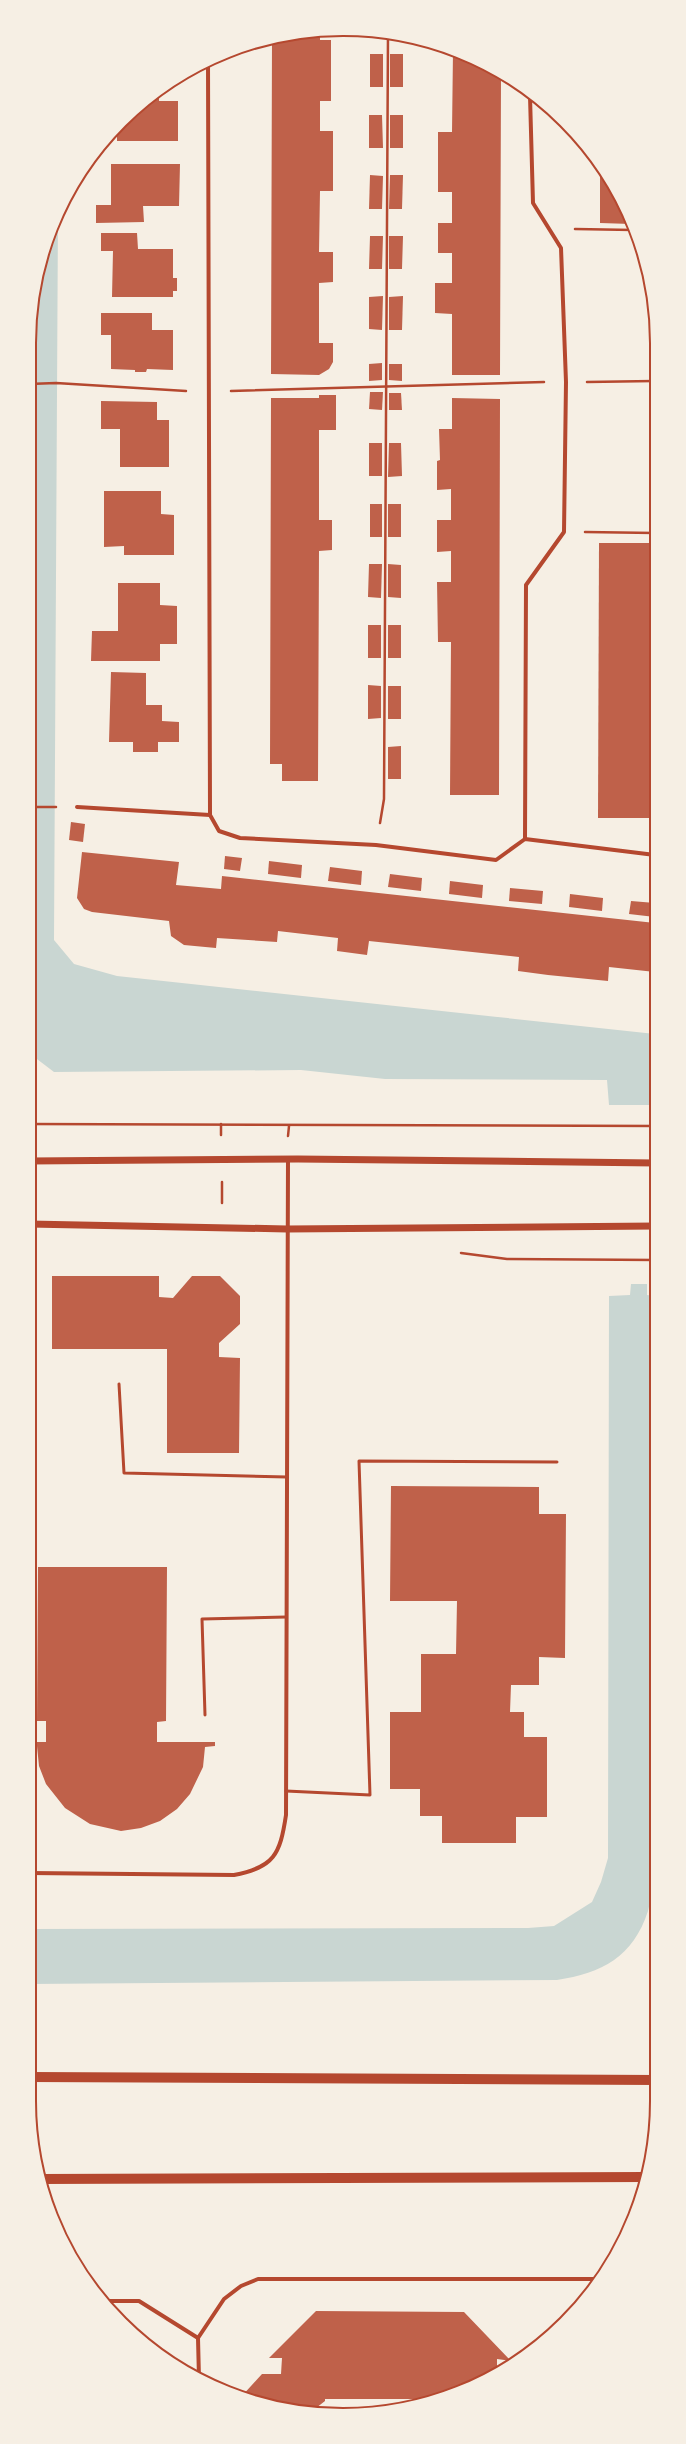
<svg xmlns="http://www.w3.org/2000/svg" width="686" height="2444" viewBox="0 0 686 2444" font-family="'Public Sans',sans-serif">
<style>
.water{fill:#c9d6d2}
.building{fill:#bf614a}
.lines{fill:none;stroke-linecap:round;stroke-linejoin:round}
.path{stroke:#b5482f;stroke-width:2.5}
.service{stroke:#b5482f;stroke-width:3}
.minor{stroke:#b5482f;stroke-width:4}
.tertiary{stroke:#b5482f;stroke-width:7}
.primary{stroke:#b5482f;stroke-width:10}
.rim{fill:none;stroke:#b5482f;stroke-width:2}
</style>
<rect width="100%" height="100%" fill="#f6efe4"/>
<g class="water">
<path d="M58,212L54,940L74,964L117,976L655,1034L656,1105H609L607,1080L385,1079L301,1070L54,1072L29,1053V343C33,299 37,252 58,212Z"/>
<path d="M631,1284H647V1295L656,1296C656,1451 659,1605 655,1759C654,1790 653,1821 653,1852C652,1871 653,1893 648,1911C633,1957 602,1973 557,1980L29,1984V1929L528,1928L554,1926L592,1902L601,1882L608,1858L609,1296L630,1295Z"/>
</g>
<g class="building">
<path d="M320,31V40H331V101H320V131H333V191H320L319,252H333V282L319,283V343H333V362L329,369L319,375L271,374L272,38Z"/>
<path d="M453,51L482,61L501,75L500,375H452V314L435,313V283H452V253H438V223H452V192H438V132H452Z"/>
<rect x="370" y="54" width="13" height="33"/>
<rect x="390" y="54" width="13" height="33"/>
<path d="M159,90V101H178V141H117V126Z"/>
<path d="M369,115H382L383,148H369Z"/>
<rect x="390" y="115" width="13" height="33"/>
<path d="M111,164H180L179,206H143L144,222L96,223V205H111Z"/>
<path d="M600,170L625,204L631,224L600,223Z"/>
<path d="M370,175L383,176L382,209H369Z"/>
<path d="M390,175H403L402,209H389Z"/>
<path d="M101,233H137L138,249H173V278H177V291H173V297H112L113,251H101Z"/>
<path d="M370,236H383L382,269H369Z"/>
<path d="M389,236H403L402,269H389Z"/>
<path d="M383,296L382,330L369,329V297Z"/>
<path d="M403,296L402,330H389V297Z"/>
<path d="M101,313H152V330H173V370L147,369L146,372H135V370L111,369V335H101Z"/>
<path d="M382,363V380L369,381V364Z"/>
<path d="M389,364H402V381L389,380Z"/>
<path d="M370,392H383L382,410L369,409Z"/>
<path d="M389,393H401L402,410H389Z"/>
<path d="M319,395H336V430H319V520H332V550L319,551L318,781H282V764H270L271,398H319Z"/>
<path d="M452,398L500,399L499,795H450L451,642H438L437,582H451V551L437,552V520H451V489L437,490V461L440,460L439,429H452Z"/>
<path d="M101,401L157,402V420H169V467H120V429H101Z"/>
<rect x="369" y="443" width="13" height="33"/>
<path d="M389,443H401L402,476L388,477Z"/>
<path d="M104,491H161V514L174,515V555H124V546L104,547Z"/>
<rect x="370" y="504" width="12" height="33"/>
<rect x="388" y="504" width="13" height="33"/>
<path d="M599,543H655L654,818H598Z"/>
<path d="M369,564H382L381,598L368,597Z"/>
<path d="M388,564L401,565V598L388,597Z"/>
<path d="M118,583H160V605L177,606V644H160V661H91L92,631H118Z"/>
<rect x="368" y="625" width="13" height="33"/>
<rect x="388" y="625" width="13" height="33"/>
<path d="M111,672L146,673V705H162V721L179,722V742H158V752H133V742H109Z"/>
<path d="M368,685L381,686V718L368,719Z"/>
<rect x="388" y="686" width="13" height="33"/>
<path d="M401,746V779H388V747Z"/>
<path d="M71,822L85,824L83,842L69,840Z"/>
<path d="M82,852L179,862L176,885L221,889L222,876L655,923V972L609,967L608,981L548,975L518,971L519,957L369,941L367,955L337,951L338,938L278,931L277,942L217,938L216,948L184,945L171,936L169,921L92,912L84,909L77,898Z"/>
<path d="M225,856L242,858L240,871L224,869Z"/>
<path d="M269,861L302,865L301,878L268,874Z"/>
<path d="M330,867L362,871L361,885L328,881Z"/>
<path d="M390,874L422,878L421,891L388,887Z"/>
<path d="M450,881L483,885L482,898L449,894Z"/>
<path d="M510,888L543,891L542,904L509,901Z"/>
<path d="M570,894L603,898L602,911L569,907Z"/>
<path d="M631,901L655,903V917L629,914Z"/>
<path d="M52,1276H159V1297L173,1298L192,1276H220L240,1296V1324L219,1343V1357L240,1358L239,1453H167V1349H52Z"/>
<path d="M391,1486L539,1487V1514H566L565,1658L539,1657V1685H511L510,1712H524V1737H547V1817H516V1843H442V1816H420V1789H390V1712H421V1654H456L457,1601H390Z"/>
<path d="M38,1567H167L166,1721L157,1722V1742H215V1746L205,1747L203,1767L190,1794L177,1809L160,1821L141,1828L121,1831L90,1824L65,1808L46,1784L39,1766L37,1746L34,1745L35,1742H46V1721H37Z"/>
<path d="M316,2311L464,2312L511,2361L497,2359V2373L482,2383L439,2399H325V2401L316,2408V2413L262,2404L241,2397L262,2374H281L282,2358H269Z"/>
</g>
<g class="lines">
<g class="path">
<path d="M575,229L633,230"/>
<path d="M587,382L654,381"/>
<path d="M29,384L56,383L186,391"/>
<path d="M231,391L544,382"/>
<path d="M585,532L655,533"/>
<path d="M29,807H56"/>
<path d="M380,823L384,799L388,33"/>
<path d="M29,1124L656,1126"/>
<path d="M221,1124V1135"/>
<path d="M288,1136L289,1126"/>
<path d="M222,1182V1203"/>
<path d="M461,1253L507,1259L656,1260"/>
</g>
<g class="service">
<path d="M119,1384L124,1473L287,1477"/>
<path d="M29,1431L31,1483H29"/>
<path d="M205,1715L202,1619L286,1617"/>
<path d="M286,1791L370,1795L359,1461L557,1462"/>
</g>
<g class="minor">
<path d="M208,61L210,815"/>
<path d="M77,807L210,815L219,831L240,838L376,845L496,860L525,839L655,855"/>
<path d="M525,839L526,585L564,532L566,382L561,248L533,203L530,96"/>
<path d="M29,1873L234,1875C274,1867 280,1855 286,1815L288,1159"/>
<path d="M102,2301H139L198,2338"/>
<path d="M199,2379L198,2338L224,2299L241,2286L258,2279H601"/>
</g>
<g class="tertiary">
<path d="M29,1161L298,1159L656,1163"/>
<path d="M29,1224L287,1229L656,1226"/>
</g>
<g class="primary">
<path d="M29,2077L657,2080"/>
<path d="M40,2179L646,2177"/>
</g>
</g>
<path d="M0 0H686V2444H0ZM343 36H343A307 307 0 0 1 650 343V2101A307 307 0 0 1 343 2408H343A307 307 0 0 1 36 2101V343A307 307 0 0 1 343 36Z" fill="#f6efe4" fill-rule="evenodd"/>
<path class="rim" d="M343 36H343A307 307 0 0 1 650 343V2101A307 307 0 0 1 343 2408H343A307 307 0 0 1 36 2101V343A307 307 0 0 1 343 36Z"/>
</svg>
